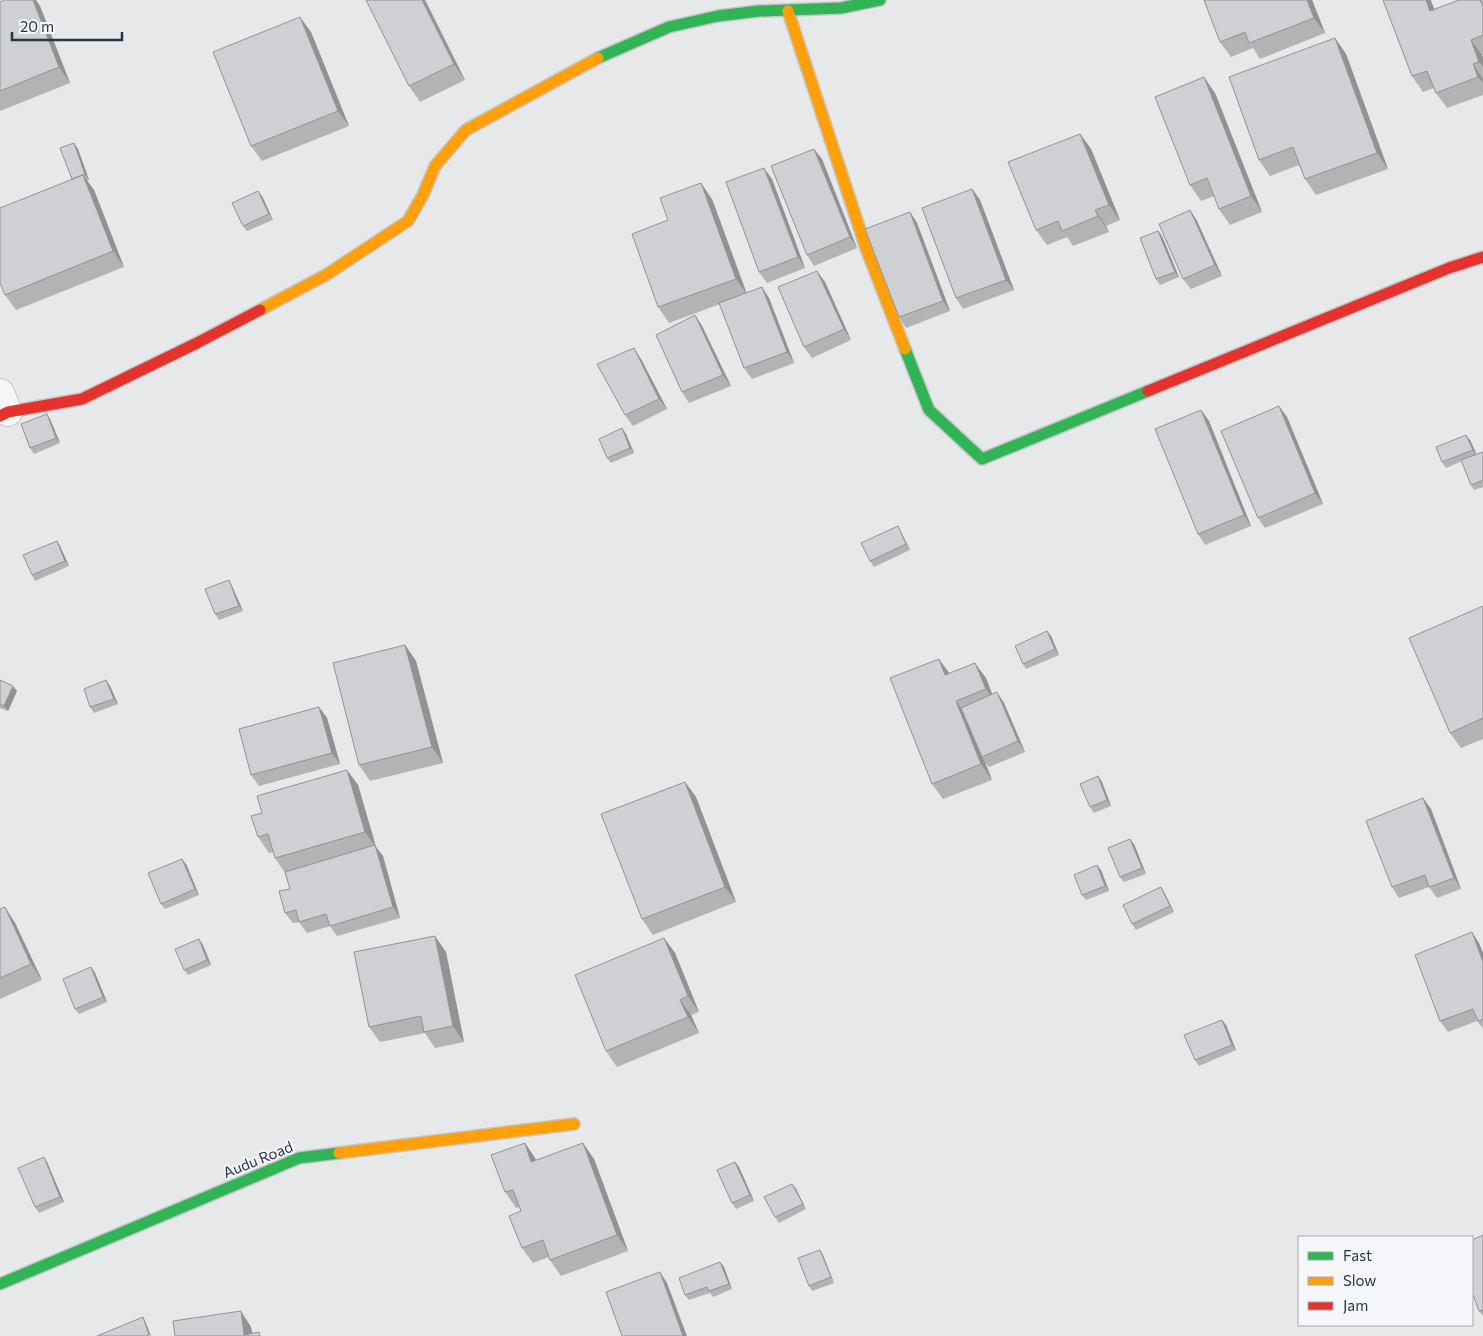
<svg xmlns="http://www.w3.org/2000/svg" width="1483" height="1336" viewBox="0 0 1483 1336" font-family="Commissioner,sans-serif">
<style>
.lines{fill:none;stroke-linecap:round;stroke-linejoin:round}
.street-casing{stroke:#c4c6c8;stroke-width:30}
.fast-casing{stroke:#c4c6c8;stroke-width:14}
.slow-casing{stroke:#c4c6c8;stroke-width:14}
.jam-casing{stroke:#c4c6c8;stroke-width:14}
.street{stroke:#f5f6f7;stroke-width:28}
.fast{stroke:#30b455;stroke-width:11}
.slow{stroke:#ff9f0a;stroke-width:11}
.jam{stroke:#e5322d;stroke-width:11}
.wall{fill:#b1b3b5}
.shaded-wall{fill:#909294}
.building{fill:#ced0d3;stroke:#909294}
.labels{text-anchor:middle;stroke-width:4;stroke-linejoin:round;paint-order:stroke}
.street-label{font-size:15px;fill:#2b3445;stroke:#f4f6f9}
</style>
<rect width="100%" height="100%" fill="#e6e8ea"/>
<g class="lines">
<g class="street-casing">
<path id="street" d="M0,393L8,412"/>
</g>
<g class="fast-casing">
<g id="fast">
<path d="M598,58L669,27L718,16L759,11L841,8L880,0"/>
<path d="M905,349L929,410L982,459L1148,391"/>
<path d="M0,1284L299,1158L339,1153"/>
</g>
</g>
<g class="slow-casing">
<g id="slow">
<path d="M788,11L866,248L905,349"/>
<path d="M260,310L326,275L408,221L423,195L435,166L466,130L598,58"/>
<path d="M339,1153L574,1124"/>
</g>
</g>
<g class="jam-casing">
<g id="jam">
<path d="M1148,391L1449,268L1483,257"/>
<path d="M0,416L8,412L82,399L197,343L260,310"/>
</g>
</g>
<use href="#street" class="street"/>
<use href="#fast" class="fast"/>
<use href="#slow" class="slow"/>
<use href="#jam" class="jam"/>
</g>
<g class="wall">
<path d="M425,0L465,80L420,102L409,86Z"/>
<path d="M1312,0L1325,33L1260,59L1253,48L1231,57L1220,42Z"/>
<path d="M1383,0H1431L1434,9L1459,0H1483V55H1482L1483,58V95L1447,108L1436,93L1434,88L1423,92L1412,76Z"/>
<path d="M0,2L40,6L70,83L0,111Z"/>
<path d="M311,32L349,126L262,161L251,146Z"/>
<path d="M1335,38L1346,54L1388,169L1316,195L1305,179L1299,165L1270,176L1259,160Z"/>
<path d="M1215,93L1262,212L1230,225L1219,209L1214,196L1201,201L1190,185Z"/>
<path d="M1080,134L1091,149L1120,220L1106,226L1109,232L1073,246L1067,237L1047,245L1036,230Z"/>
<path d="M74,143L78,149L89,180L87,181L94,190L124,267L16,310L5,295L72,179Z"/>
<path d="M822,159L857,248L814,266L807,255Z"/>
<path d="M772,179L805,268L767,283L759,272Z"/>
<path d="M972,189L980,200L1014,290L963,309L956,298Z"/>
<path d="M262,196L273,220L247,231L243,226Z"/>
<path d="M712,199L746,293L769,298L794,363L752,379L744,368L720,304L669,323L658,307L668,220Z"/>
<path d="M1190,210L1197,221L1222,276L1191,289L1183,279Z"/>
<path d="M910,212L917,223L950,311L906,328L899,317Z"/>
<path d="M1158,231L1162,236L1179,277L1160,285L1156,279Z"/>
<path d="M825,282L851,340L812,358L804,347Z"/>
<path d="M695,315L702,326L731,386L689,403L682,392Z"/>
<path d="M641,359L667,409L633,426L625,415Z"/>
<path d="M1201,410L1209,421L1251,526L1205,545L1198,534Z"/>
<path d="M1287,417L1323,504L1265,528L1258,518Z"/>
<path d="M50,419L60,443L34,454L30,448Z"/>
<path d="M622,428L626,434L634,453L611,463L607,458Z"/>
<path d="M1470,440L1476,454L1483,452V487L1474,490L1471,485L1462,461L1446,468L1442,462Z"/>
<path d="M901,532L910,550L874,567L870,561Z"/>
<path d="M57,541L60,546L69,566L35,581L32,575Z"/>
<path d="M232,586L243,611L219,620L215,614Z"/>
<path d="M1483,606V739L1461,748L1450,733Z"/>
<path d="M1051,636L1059,655L1026,669L1023,664Z"/>
<path d="M405,645L416,661L443,763L370,781L359,765Z"/>
<path d="M949,673L986,678L992,694L1004,703L1025,752L989,767L985,762L992,780L943,799L932,784Z"/>
<path d="M0,680L17,691L8,711L0,708Z"/>
<path d="M106,680L110,686L118,704L94,713L90,707Z"/>
<path d="M319,707L327,718L340,764L259,786L251,775Z"/>
<path d="M347,770L358,785L376,847L383,856L400,918L337,936L330,926L307,933L299,922L293,923L285,913L290,889L285,873L275,858L273,852L269,853L258,837L262,813Z"/>
<path d="M1098,776L1102,782L1111,806L1094,813L1090,807Z"/>
<path d="M685,782L696,797L736,902L653,935L642,919Z"/>
<path d="M1423,798L1431,809L1461,889L1437,898L1429,887L1399,898L1392,887Z"/>
<path d="M1134,844L1146,874L1124,882L1120,877Z"/>
<path d="M186,864L199,895L165,909L161,904Z"/>
<path d="M1097,865L1101,870L1109,891L1086,900L1082,895Z"/>
<path d="M1161,887L1164,892L1174,912L1136,930L1132,924Z"/>
<path d="M5,907L15,923L42,980L0,999V909Z"/>
<path d="M664,938L675,953L699,1012L691,1015L699,1033L617,1067L606,1051Z"/>
<path d="M1479,943L1483,953V1029L1477,1021L1448,1032L1440,1021Z"/>
<path d="M203,945L211,965L188,975L184,970Z"/>
<path d="M446,952L464,1042L435,1048L425,1033L380,1042L369,1027Z"/>
<path d="M91,967L95,973L107,1002L79,1014L75,1009Z"/>
<path d="M1226,1025L1236,1050L1199,1066L1195,1060Z"/>
<path d="M525,1143L536,1160L594,1159L628,1251L561,1276L550,1260L549,1257L533,1263L522,1248L521,1211L519,1207L516,1208L505,1192Z"/>
<path d="M47,1162L64,1202L39,1213L35,1207Z"/>
<path d="M735,1162L739,1167L754,1201L736,1209L732,1203Z"/>
<path d="M792,1184L796,1189L806,1209L779,1223L775,1217Z"/>
<path d="M1483,1235V1316L1479,1311Z"/>
<path d="M823,1255L834,1283L812,1291L809,1286Z"/>
<path d="M724,1267L732,1289L713,1297L710,1293L689,1300L685,1295Z"/>
</g>
<g class="shaded-wall">
<path d="M33,0H36L40,6L70,83L59,67Z"/>
<path d="M422,0H425L465,80L454,64Z"/>
<path d="M1307,0H1312L1325,33L1314,18Z"/>
<path d="M1426,0H1431V1L1441,27L1430,11Z"/>
<path d="M300,17L311,32L349,126L338,111Z"/>
<path d="M1335,38L1346,54L1388,169L1377,153Z"/>
<path d="M1471,40L1482,55L1483,58V67L1479,62Z"/>
<path d="M1473,64L1483,79V83L1478,77Z"/>
<path d="M1204,77L1215,93L1262,212L1251,196Z"/>
<path d="M1080,134L1091,149L1120,220L1109,205Z"/>
<path d="M74,143L78,149L89,180L85,174Z"/>
<path d="M814,149L822,159L857,248L850,237Z"/>
<path d="M764,168L772,179L805,268L798,257Z"/>
<path d="M83,175L94,190L124,267L113,251Z"/>
<path d="M701,183L712,199L747,294L736,279Z"/>
<path d="M972,189L980,200L1014,290L1006,280Z"/>
<path d="M258,191L262,196L273,220L269,214Z"/>
<path d="M1095,210L1106,226L1109,232L1098,216Z"/>
<path d="M1190,210L1197,221L1222,276L1215,265Z"/>
<path d="M910,212L917,223L950,311L943,301Z"/>
<path d="M1158,231L1162,236L1179,277L1175,272Z"/>
<path d="M817,271L825,282L851,340L844,329Z"/>
<path d="M762,287L769,298L794,363L787,352Z"/>
<path d="M695,315L702,326L731,386L723,375Z"/>
<path d="M634,348L641,359L667,409L659,399Z"/>
<path d="M1279,406L1287,417L1323,504L1315,493Z"/>
<path d="M1201,410L1209,421L1251,526L1244,515Z"/>
<path d="M47,414L50,419L60,443L56,438Z"/>
<path d="M622,428L626,434L634,453L630,448Z"/>
<path d="M1466,435L1470,440L1477,455L1473,450Z"/>
<path d="M898,526L910,550L906,544Z"/>
<path d="M57,541L60,546L69,566L65,561Z"/>
<path d="M229,580L232,586L243,611L239,606Z"/>
<path d="M1047,631L1051,636L1059,655L1055,649Z"/>
<path d="M405,645L416,661L443,763L432,747Z"/>
<path d="M939,659L950,674L945,675Z"/>
<path d="M975,663L986,678L996,704L986,689Z"/>
<path d="M106,680L110,686L118,704L114,699Z"/>
<path d="M13,686L17,691L8,711L4,706Z"/>
<path d="M997,692L1004,703L1025,752L1018,741Z"/>
<path d="M956,701L967,716L982,757L985,762L992,780L981,764Z"/>
<path d="M319,707L327,718L340,764L332,753Z"/>
<path d="M347,770L358,785L376,847L383,856L400,918L393,907L375,846L365,832Z"/>
<path d="M1098,776L1102,782L1111,806L1107,800Z"/>
<path d="M685,782L696,797L736,902L725,887Z"/>
<path d="M1423,798L1431,809L1461,889L1454,878Z"/>
<path d="M1130,839L1134,844L1146,874L1142,868Z"/>
<path d="M182,859L186,864L199,895L195,889Z"/>
<path d="M1097,865L1101,870L1109,891L1105,886Z"/>
<path d="M1161,887L1164,892L1174,912L1170,906Z"/>
<path d="M5,907L15,923L42,980L31,964Z"/>
<path d="M1472,932L1479,943L1483,953V962Z"/>
<path d="M435,936L446,952L464,1042L453,1026Z"/>
<path d="M664,938L675,953L699,1012L688,996Z"/>
<path d="M199,939L203,945L211,965L207,960Z"/>
<path d="M91,967L95,973L107,1002L103,997Z"/>
<path d="M680,1000L691,1015L699,1033L688,1017Z"/>
<path d="M1222,1020L1226,1025L1236,1050L1232,1045Z"/>
<path d="M525,1143L535,1158L542,1178L531,1162Z"/>
<path d="M583,1143L594,1159L628,1251L617,1235Z"/>
<path d="M44,1157L47,1162L64,1202L60,1197Z"/>
<path d="M735,1162L739,1167L754,1201L750,1195Z"/>
<path d="M792,1184L796,1189L806,1209L803,1204Z"/>
<path d="M820,1250L823,1255L834,1283L831,1277Z"/>
<path d="M720,1262L724,1267L732,1289L729,1284Z"/>
<path d="M660,1272L667,1283L687,1336H683Z"/>
<path d="M241,1311L251,1327L253,1336L244,1335Z"/>
<path d="M143,1317L146,1323L151,1336L149,1335Z"/>
</g>
<g class="building">
<path d="M4,0H33L59,67L0,91V2Z"/>
<path d="M366,0H422L454,64L409,86Z"/>
<path d="M1204,0H1307L1314,18L1249,43L1245,32L1220,42Z"/>
<path d="M1383,0H1426L1430,11L1459,0H1480L1483,7V35L1471,40L1479,62L1473,64L1478,77L1436,93L1427,71L1412,76Z"/>
<path d="M300,17L338,111L251,146L213,52Z"/>
<path d="M1335,38L1377,153L1305,179L1293,147L1259,160L1229,77Z"/>
<path d="M1204,77L1251,196L1219,209L1207,178L1190,185L1155,97Z"/>
<path d="M1080,134L1109,205L1095,210L1098,216L1062,231L1058,221L1036,230L1008,162Z"/>
<path d="M74,143L85,174L72,179L60,148Z"/>
<path d="M814,149L850,237L807,255L771,166Z"/>
<path d="M764,168L798,257L759,272L726,182Z"/>
<path d="M83,175L113,251L5,295L0,283V208Z"/>
<path d="M701,183L736,279L658,307L632,234L668,220L660,198Z"/>
<path d="M972,189L1006,280L956,298L922,208Z"/>
<path d="M258,191L269,214L243,226L232,203Z"/>
<path d="M1190,210L1215,265L1183,279L1159,224Z"/>
<path d="M910,212L943,301L899,317L865,229Z"/>
<path d="M1158,231L1175,272L1156,279L1140,238Z"/>
<path d="M817,271L844,329L804,347L778,287Z"/>
<path d="M762,287L787,352L744,368L719,303Z"/>
<path d="M695,315L723,375L682,392L656,335Z"/>
<path d="M634,348L659,399L625,415L597,364Z"/>
<path d="M1279,406L1315,493L1258,518L1221,431Z"/>
<path d="M1201,410L1244,515L1198,534L1155,429Z"/>
<path d="M47,414L56,438L30,448L21,424Z"/>
<path d="M622,428L630,448L607,458L599,439Z"/>
<path d="M1466,435L1473,450L1442,462L1436,447Z"/>
<path d="M1483,452V480L1471,485L1461,460Z"/>
<path d="M898,526L906,544L870,561L861,543Z"/>
<path d="M57,541L65,561L32,575L23,555Z"/>
<path d="M229,580L239,606L215,614L205,589Z"/>
<path d="M1483,606V718L1450,733L1409,638Z"/>
<path d="M1047,631L1055,649L1023,664L1015,646Z"/>
<path d="M405,645L432,747L359,765L333,663Z"/>
<path d="M939,659L945,675L975,663L986,689L956,701L981,764L932,784L890,678Z"/>
<path d="M0,680L13,686L4,706L0,704Z"/>
<path d="M106,680L114,699L90,707L84,689Z"/>
<path d="M997,692L1018,741L982,757L961,708Z"/>
<path d="M319,707L332,753L251,775L239,729Z"/>
<path d="M347,770L365,832L275,858L268,834L258,837L251,816L262,813L257,796Z"/>
<path d="M1098,776L1107,800L1090,807L1080,784Z"/>
<path d="M685,782L725,887L642,919L601,814Z"/>
<path d="M1423,798L1454,878L1429,887L1425,875L1392,887L1366,821Z"/>
<path d="M1130,839L1142,868L1120,877L1108,848Z"/>
<path d="M375,845L393,907L330,926L326,914L299,922L296,910L285,913L279,891L290,889L285,872Z"/>
<path d="M182,859L195,889L161,904L148,873Z"/>
<path d="M1097,865L1105,886L1082,895L1074,875Z"/>
<path d="M1161,887L1170,906L1132,924L1123,905Z"/>
<path d="M5,907L31,964L0,978V909Z"/>
<path d="M1472,932L1483,962V1019L1478,1021L1473,1009L1440,1021L1415,955Z"/>
<path d="M435,936L453,1026L424,1032L421,1016L369,1027L354,952Z"/>
<path d="M664,938L688,996L680,1000L688,1017L606,1051L575,975Z"/>
<path d="M199,939L207,960L184,970L175,949Z"/>
<path d="M91,967L103,997L75,1009L63,979Z"/>
<path d="M1222,1020L1232,1045L1195,1060L1184,1035Z"/>
<path d="M525,1143L531,1162L583,1143L617,1235L550,1260L543,1240L522,1248L509,1216L521,1211L513,1190L505,1192L491,1155Z"/>
<path d="M44,1157L60,1197L35,1207L18,1168Z"/>
<path d="M735,1162L750,1195L732,1203L717,1170Z"/>
<path d="M792,1184L803,1204L775,1217L764,1197Z"/>
<path d="M1483,1235V1310L1479,1311L1472,1292V1240Z"/>
<path d="M820,1250L831,1277L809,1286L798,1258Z"/>
<path d="M720,1262L729,1284L709,1291L707,1287L685,1295L679,1278Z"/>
<path d="M660,1272L683,1336H622L606,1292Z"/>
<path d="M241,1311L244,1335L259,1332L260,1336H175L173,1321Z"/>
<path d="M143,1317L149,1335L147,1336H97Z"/>
</g>
<g class="labels">
<g class="street-label">
<text transform="translate(258 1160) rotate(-22)" y="5">Audu Road</text>
</g>
</g>
<rect x="1298" y="1236" width="175" height="90" fill="#f4f6f9" stroke="#a4a8b1"/>
<rect x="1308" y="1252" width="25" height="8" fill="#30b455" stroke="#a4a8b1"/>
<text x="1343" y="1261" font-size="15" fill="#2b3445">Fast</text>
<rect x="1308" y="1277" width="25" height="8" fill="#ff9f0a" stroke="#a4a8b1"/>
<text x="1343" y="1286" font-size="15" fill="#2b3445">Slow</text>
<rect x="1308" y="1302" width="25" height="8" fill="#e5322d" stroke="#a4a8b1"/>
<text x="1343" y="1311" font-size="15" fill="#2b3445">Jam</text>
<path d="M12 32v8h110v-8" fill="none" stroke="#2b3445" stroke-width="2.5"/>
<text x="20" y="32" font-size="15" fill="#2b3445" stroke="#f4f6f9" stroke-width="4" paint-order="stroke">20 m</text>
</svg>
